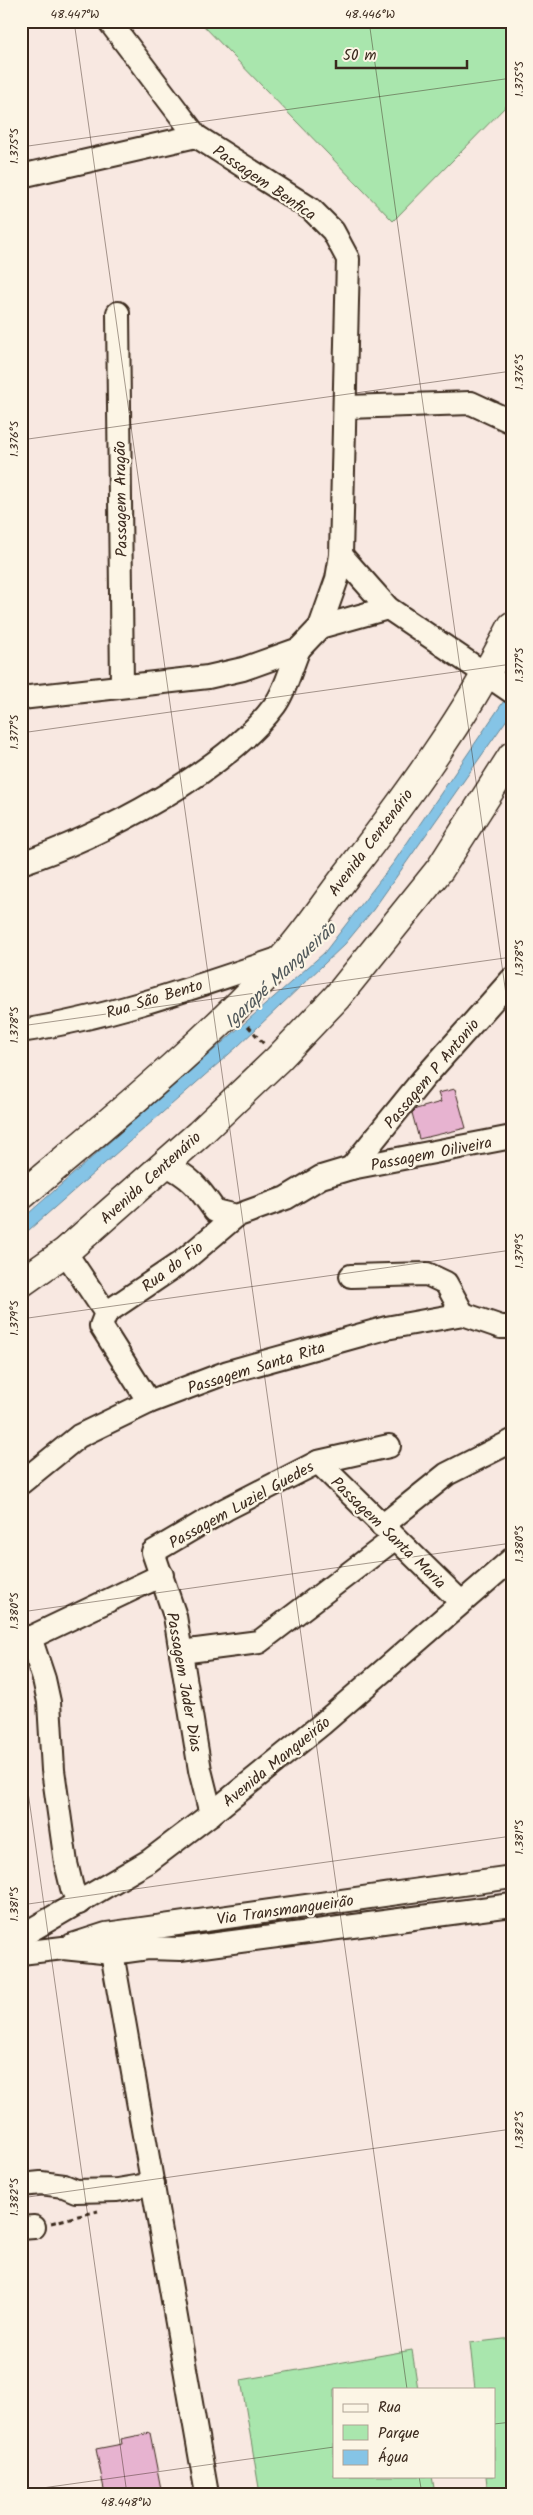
<svg xmlns="http://www.w3.org/2000/svg" width="533" height="2515" viewBox="0 0 533 2515" font-family="Kalam,sans-serif">
<style>
.green{fill:#a9e6ad;stroke:#728866}
.water{fill:#85c4e6;stroke:#678696}
.building{fill:#e7b3d0;stroke:#3b2a1e}
.lines{fill:none;stroke-linecap:round;stroke-linejoin:round}
.minor-casing{stroke:#3b2a1e;stroke-width:26}
.major-casing{stroke:#3b2a1e;stroke-width:31}
.path{stroke:#3b2a1e;stroke-width:3;stroke-dasharray:5 4;stroke-linecap:butt}
.minor{stroke:#fcf5e5;stroke-width:22}
.major{stroke:#fcf5e5;stroke-width:28}
.ticks{fill:none;stroke:#3b2a1e;stroke-width:1;stroke-opacity:0.45}
.labels{text-anchor:middle;stroke-width:4.5;stroke-linejoin:round;paint-order:stroke}
.street-label{font-size:16px;fill:#3b2a1e;stroke:#fcf5e5}
.water-label{font-size:18px;font-style:italic;fill:#51585a;stroke:#fcf5e5}
.neatline{fill:none;stroke:#3b2a1e;stroke-width:2}
.ticks-label{font-size:12px;text-anchor:middle;fill:#3b2a1e}
</style>
<rect width="100%" height="100%" fill="#f8e8e1"/>
<filter id="ink" filterUnits="userSpaceOnUse"><feTurbulence type="fractalNoise" baseFrequency=".02" numOctaves="2"/><feDisplacementMap in="SourceGraphic" scale="10" xChannelSelector="R" yChannelSelector="G"/><feConvolveMatrix kernelMatrix="1 2 1 2 8 2 1 2 1" color-interpolation-filters="sRGB"/></filter>
<g filter="url(#ink)">
<g class="green">
<path d="M199,21H512V100L393,221Z"/>
<path d="M512,2338V2494H488L486,2476H494V2389H475L470,2343Z"/>
<path d="M412,2350L418,2389H334V2476H432L435,2494H260L241,2380Z"/>
</g>
<path class="water" d="M512,689V712L510,715L373,910L345,944L237,1047L21,1237V1220L324,953L394,862Z"/>
<g class="building">
<path d="M455,1089L466,1128L419,1139L412,1113L416,1109L441,1102L438,1093Z"/>
<path d="M150,2433L162,2494H105L96,2449L122,2444L121,2439Z"/>
</g>
<g class="lines">
<g class="minor-casing">
<g id="minor">
<path d="M109,21L196,136L311,209L333,231L348,259L341,555L337,579L320,627"/>
<path d="M21,176L196,136"/>
<path d="M118,313L122,686"/>
<path d="M346,407L471,403L512,422"/>
<path d="M341,555L388,608L512,692"/>
<path d="M21,698L208,677L243,669L299,649L320,627L388,608"/>
<path d="M21,863C99,838 226,771 275,705C286,690 291,667 299,649"/>
<path d="M21,1031C112,1017 198,986 284,957"/>
<path d="M164,1164C190,1176 199,1188 215,1211L236,1216L286,1198L321,1177L351,1168L512,1137"/>
<path d="M351,1168L423,1079L512,979"/>
<path d="M65,1252L106,1313L101,1326L149,1402"/>
<path d="M351,1276L427,1274L446,1283L463,1314"/>
<path d="M106,1313L183,1261L236,1216"/>
<path d="M318,1462L461,1602"/>
<path d="M21,1483L79,1436L149,1402L228,1372L386,1328L463,1314L501,1327H512"/>
<path d="M382,1526L447,1474L512,1441"/>
<path d="M30,1637L44,1679L49,1702L53,1770L66,1863L72,1888L79,1903"/>
<path d="M21,1642L162,1575"/>
<path d="M181,1652L259,1642L394,1539"/>
<path d="M211,1814L200,1770L175,1616L153,1552L226,1509L318,1462L389,1446"/>
<path d="M21,1936L149,1861L211,1814L322,1724L512,1559"/>
<path d="M72,1945L106,1934L512,1877"/>
<path d="M21,1953L63,1948L112,1953L148,1948L180,1949L512,1905"/>
<path d="M112,1953L207,2494"/>
<path d="M21,2185L41,2183L64,2186L76,2191L117,2190L153,2184"/>
<path d="M21,2228L34,2227"/>
</g>
</g>
<g class="major-casing">
<g id="major">
<path d="M21,1196C111,1120 204,1045 283,958C306,933 325,903 346,876C407,797 467,715 512,626"/>
<path d="M21,1283L65,1252L199,1134L278,1059L337,997L440,869L512,756"/>
</g>
</g>
<g class="path">
<path d="M248,1026L264,1044"/>
<path d="M51,2223L98,2211"/>
</g>
<use href="#minor" class="minor"/>
<use href="#major" class="major"/>
</g>
</g>
<path class="ticks" d="M74,21L407,2389M369,21L512,1037M21,147L512,78M21,440L512,371M21,733L512,664M21,1026L512,957M21,1319L512,1250M21,1612L512,1543M21,1742L127,2494M21,1905L512,1836M21,2198L512,2129M494,2424L512,2422M419,2476L422,2494M21,2491L334,2447"/>
<g class="labels">
<g class="street-label">
<text transform="translate(265 182) rotate(34)" y="6">Passagem Benfica</text>
<text transform="translate(120 499) rotate(-91)" y="6">Passagem Aragão</text>
<text transform="translate(370 842) rotate(-53)" y="6">Avenida Centenário</text>
<text transform="translate(154 998) rotate(-17)" y="6">Rua São Bento</text>
<text transform="translate(431 1073) rotate(-50)" y="6">Passagem P Antonio</text>
<text transform="translate(431 1153) rotate(-11)" y="6">Passagem Oiliveira</text>
<text transform="translate(150 1177) rotate(-42)" y="6">Avenida Centenário</text>
<text transform="translate(172 1266) rotate(-37)" y="6">Rua do Fio</text>
<text transform="translate(256 1367) rotate(-17)" y="6">Passagem Santa Rita</text>
<text transform="translate(241 1504) rotate(-29)" y="6">Passagem Luziel Guedes</text>
<text transform="translate(389 1532) rotate(44)" y="6">Passagem Santa Maria</text>
<text transform="translate(185 1682) rotate(80)" y="6">Passagem Jader Dias</text>
<text transform="translate(276 1761) rotate(-39)" y="6">Avenida Mangueirão</text>
<text transform="translate(285 1909) rotate(-8)" y="6">Via Transmangueirão</text>
</g>
<g class="water-label">
<text transform="translate(280 975) rotate(-43)" y="6">Igarapé Mangueirão</text>
</g>
</g>
<rect width="533" height="2515" fill="none" stroke="#fcf5e5" stroke-width="55"/>
<rect x="333" y="2388" width="162" height="90" fill="#fcf5e5" stroke="#afa495"/>
<rect x="343" y="2404" width="25" height="8" fill="#fcf5e5" stroke="#afa495"/>
<text x="378" y="2412" font-size="15" fill="#3b2a1e">Rua</text>
<rect x="343" y="2425" width="25" height="15" fill="#a9e6ad" stroke="#afa495"/>
<text x="378" y="2438" font-size="15" fill="#3b2a1e">Parque</text>
<rect x="343" y="2450" width="25" height="15" fill="#85c4e6" stroke="#afa495"/>
<text x="378" y="2462" font-size="15" fill="#3b2a1e">Água</text>
<path d="M336 60v8h131v-8" fill="none" stroke="#3b2a1e" stroke-width="2.5"/>
<text x="343" y="60" font-size="15" fill="#3b2a1e" stroke="#fcf5e5" stroke-width="4" paint-order="stroke">50 m</text>
<rect x="28" y="28" width="478" height="2460" class="neatline"/>
<g class="ticks-label">
<text x="75" y="18">48.447°W</text>
<text x="370" y="18">48.446°W</text>
<text transform="translate(519 79) rotate(-90)" y="4">1.375°S</text>
<text transform="translate(14 146) rotate(-90)" y="4">1.375°S</text>
<text transform="translate(519 372) rotate(-90)" y="4">1.376°S</text>
<text transform="translate(14 439) rotate(-90)" y="4">1.376°S</text>
<text transform="translate(519 665) rotate(-90)" y="4">1.377°S</text>
<text transform="translate(14 732) rotate(-90)" y="4">1.377°S</text>
<text transform="translate(519 958) rotate(-90)" y="4">1.378°S</text>
<text transform="translate(14 1025) rotate(-90)" y="4">1.378°S</text>
<text transform="translate(519 1251) rotate(-90)" y="4">1.379°S</text>
<text transform="translate(14 1318) rotate(-90)" y="4">1.379°S</text>
<text transform="translate(519 1544) rotate(-90)" y="4">1.380°S</text>
<text transform="translate(14 1611) rotate(-90)" y="4">1.380°S</text>
<text transform="translate(519 1837) rotate(-90)" y="4">1.381°S</text>
<text transform="translate(14 1904) rotate(-90)" y="4">1.381°S</text>
<text transform="translate(519 2130) rotate(-90)" y="4">1.382°S</text>
<text transform="translate(14 2197) rotate(-90)" y="4">1.382°S</text>
<text x="126" y="2506">48.448°W</text>
</g>
</svg>
